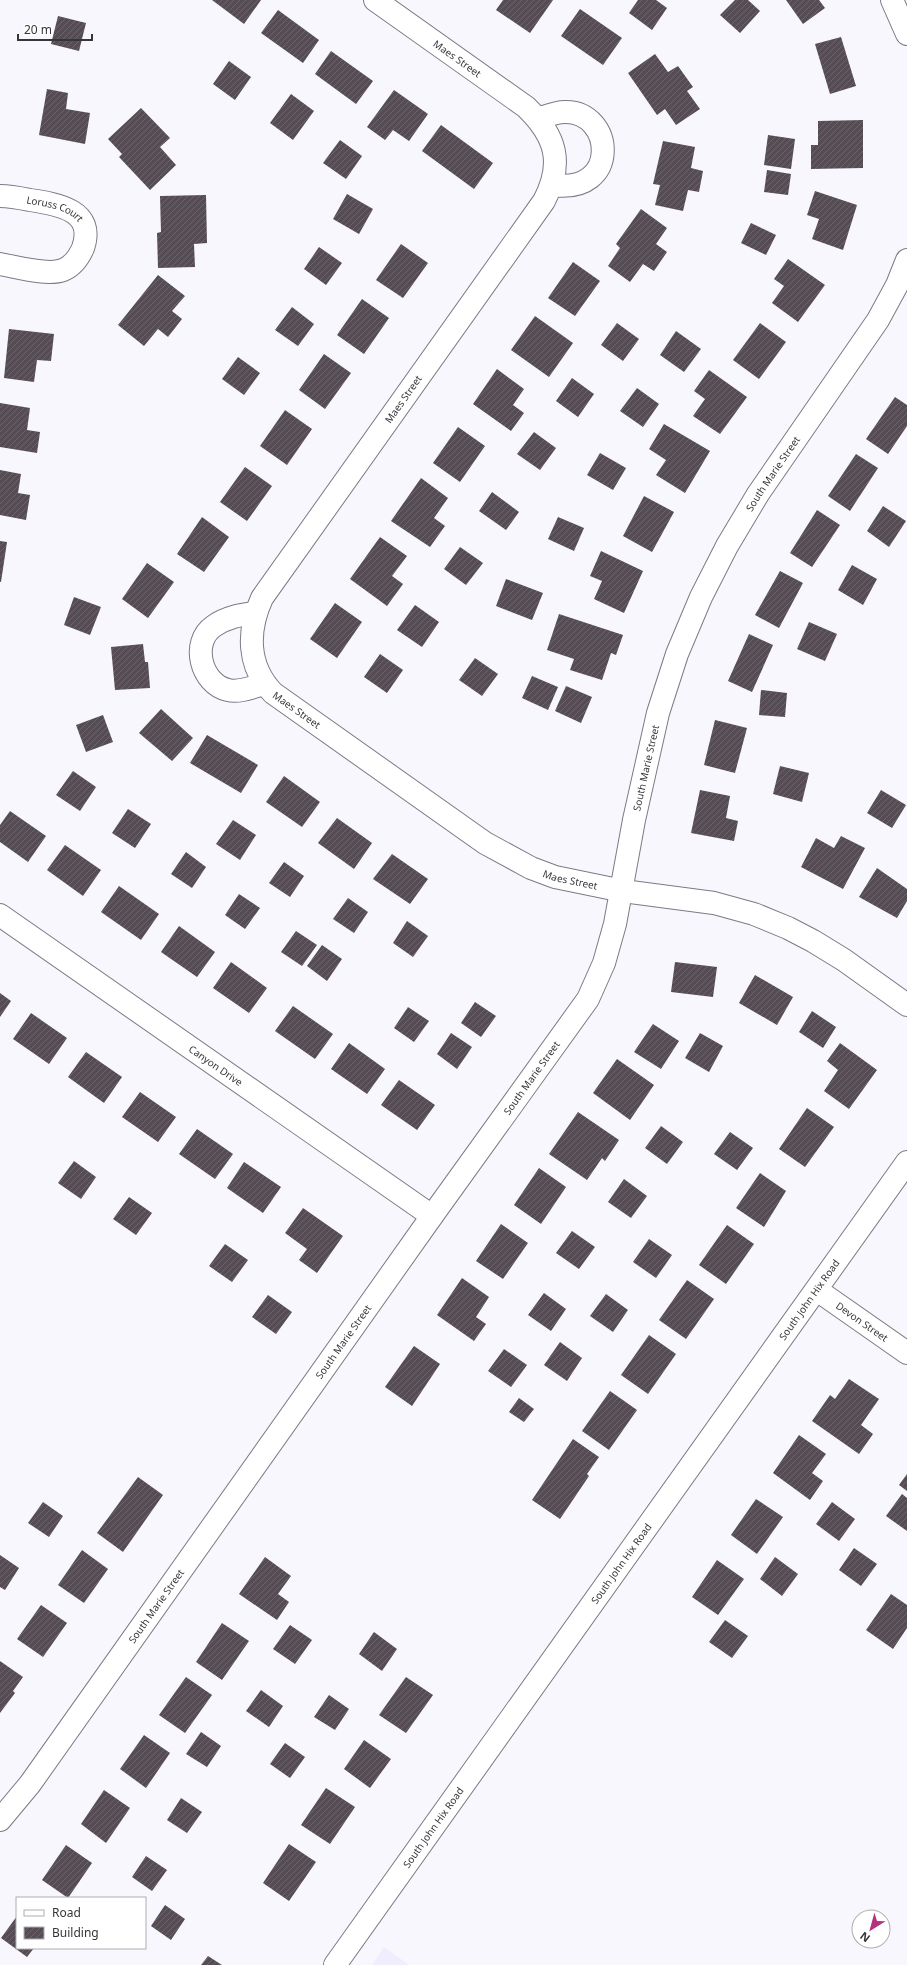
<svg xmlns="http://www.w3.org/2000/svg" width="907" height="1965" viewBox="0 0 907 1965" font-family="'Noto Sans',sans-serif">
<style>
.built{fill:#f0edff}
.building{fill:url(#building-hatch)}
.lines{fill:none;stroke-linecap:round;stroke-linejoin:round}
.minor-casing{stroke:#7c7a84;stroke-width:24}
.minor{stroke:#fff;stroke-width:22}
.labels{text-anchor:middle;stroke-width:4;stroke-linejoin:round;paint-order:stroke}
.street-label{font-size:10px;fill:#363539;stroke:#fff}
</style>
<defs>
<pattern id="building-hatch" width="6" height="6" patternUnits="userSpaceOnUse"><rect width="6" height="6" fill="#554d53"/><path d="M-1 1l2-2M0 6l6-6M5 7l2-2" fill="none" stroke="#6b646a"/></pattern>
</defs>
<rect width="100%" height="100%" fill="#f8f7fe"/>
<path class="built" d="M384,1947L409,1965H372Z"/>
<g class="building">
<path d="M212,0H261L244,24Z"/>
<path d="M503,0H553L530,33L496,10Z"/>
<path d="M638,0H656L667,8L652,30L629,13Z"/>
<path d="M735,0H748L760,11L740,33L720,15Z"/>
<path d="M786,0H819L825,8L803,24Z"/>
<path d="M580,9L622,38L603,65L561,36Z"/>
<path d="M278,10L319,40L303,63L261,33Z"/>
<path d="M58,16L86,23L79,51L51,44Z"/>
<path d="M841,37L856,86L830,94L815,44Z"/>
<path d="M331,51L373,81L356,104L315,74Z"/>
<path d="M655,54L668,72L678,66L693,87L687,91L700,109L676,125L665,109L657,115L628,73Z"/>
<path d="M229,61L251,77L235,100L213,84Z"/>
<path d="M47,89L68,93L66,109L90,113L85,144L39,135Z"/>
<path d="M394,90L428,114L409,141L393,130L385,140L367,127Z"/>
<path d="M291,94L314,111L293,140L270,123Z"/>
<path d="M141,108L170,138L160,147L176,165L150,190L119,157L122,154L108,139Z"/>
<path d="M863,120V168L811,169V145H818V121Z"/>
<path d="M441,125L493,163L474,189L422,151Z"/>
<path d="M768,135L795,139L791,169L764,165Z"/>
<path d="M340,140L362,156L346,179L323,163Z"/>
<path d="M663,141L695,147L691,168L703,171L699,192L688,190L683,211L655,205L660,185L653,184Z"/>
<path d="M767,170L791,174L788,195L764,192Z"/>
<path d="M815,191L857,205L843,250L812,239L819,219L807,215Z"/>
<path d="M347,194L373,209L359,234L333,219Z"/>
<path d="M206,195L207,243L194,244L195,267L158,268L157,233L161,232L160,196Z"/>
<path d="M641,209L667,228L656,244L667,252L654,271L643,264L630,282L608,266L620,248L616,244Z"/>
<path d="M751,223L776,235L766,255L741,243Z"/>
<path d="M401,244L428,263L403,298L376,280Z"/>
<path d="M319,247L342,263L326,285L304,269Z"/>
<path d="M788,259L825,285L798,322L772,303L784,286L774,279Z"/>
<path d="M573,262L600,281L575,316L548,298Z"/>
<path d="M158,275L185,296L172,311L182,319L168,337L158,329L144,346L118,325Z"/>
<path d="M362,299L389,318L364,354L337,335Z"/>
<path d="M292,307L314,324L298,346L275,330Z"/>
<path d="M535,316L573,343L549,377L511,350Z"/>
<path d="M617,323L639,339L623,361L601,345Z"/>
<path d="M760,323L786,342L759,379L733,360Z"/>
<path d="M9,329L54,334L51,361L37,360L34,382L4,378Z"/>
<path d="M676,331L701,349L684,372L660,355Z"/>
<path d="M324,354L351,373L325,409L299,390Z"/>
<path d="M238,357L260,373L244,395L222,379Z"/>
<path d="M497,369L524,389L513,405L524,413L511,431L473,404Z"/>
<path d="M709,370L747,397L720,434L693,416L705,399L694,391Z"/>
<path d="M572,378L594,394L578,417L556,401Z"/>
<path d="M637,388L659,404L643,427L620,411Z"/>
<path d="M895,397L907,405V426L888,454L866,439Z"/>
<path d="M0,403L30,408L27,430L40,432L37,453L0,447Z"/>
<path d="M285,410L312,429L287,465L260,446Z"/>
<path d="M664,424L710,451L685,493L656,475L666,460L649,449Z"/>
<path d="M458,427L485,446L460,482L433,463Z"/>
<path d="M534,432L556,448L540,470L517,454Z"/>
<path d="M600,453L626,468L613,490L587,475Z"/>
<path d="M856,454L878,468L850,511L828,496Z"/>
<path d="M245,467L272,486L247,521L220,502Z"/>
<path d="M0,470L21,474L18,493L30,495L26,520L0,515Z"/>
<path d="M421,478L448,498L434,518L445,526L430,547L391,521Z"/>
<path d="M492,492L519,512L506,530L479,511Z"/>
<path d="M644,496L674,512L652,552L623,536Z"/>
<path d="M883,506L906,521L889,547L867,531Z"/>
<path d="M817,510L840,525L812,567L790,553Z"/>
<path d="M202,517L229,537L204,572L177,554Z"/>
<path d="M558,517L584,528L574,551L548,539Z"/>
<path d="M380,537L407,556L392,576L403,584L387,606L350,579Z"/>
<path d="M0,541L7,542L1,582H0Z"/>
<path d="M460,547L483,563L466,585L444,569Z"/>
<path d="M601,551L643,571L624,613L594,599L602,581L590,576Z"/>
<path d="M147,563L174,582L148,618L122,599Z"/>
<path d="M852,565L877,579L863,605L838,590Z"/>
<path d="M780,571L803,583L779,628L755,615Z"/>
<path d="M506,579L543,593L532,620L496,606Z"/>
<path d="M74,597L101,607L90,635L64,625Z"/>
<path d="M335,603L362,622L337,658L310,639Z"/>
<path d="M415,605L439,622L422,647L397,630Z"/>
<path d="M559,614L623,635L616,655L611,653L602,680L570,670L574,659L547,650Z"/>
<path d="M809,622L837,634L825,661L797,649Z"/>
<path d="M749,634L773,645L752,692L728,681Z"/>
<path d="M143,644L145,662H148L150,688L115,690L111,647Z"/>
<path d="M380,654L403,670L387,693L364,677Z"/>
<path d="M475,658L498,674L482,696L459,680Z"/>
<path d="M532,676L558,687L548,710L522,698Z"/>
<path d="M566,686L592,697L581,723L555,711Z"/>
<path d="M761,690L787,693L785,717L759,715Z"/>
<path d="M161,709L193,738L172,761L139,733Z"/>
<path d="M103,715L113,742L86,752L76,725Z"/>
<path d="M715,720L747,728L735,773L704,765Z"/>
<path d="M207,735L258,765L241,793L190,763Z"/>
<path d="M780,766L809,773L802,802L773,794Z"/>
<path d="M73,771L96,787L80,811L56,795Z"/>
<path d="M284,776L320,802L302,827L266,802Z"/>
<path d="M700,790L730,796L726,818L738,821L734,841L691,833Z"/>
<path d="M881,790L906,805L892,828L867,813Z"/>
<path d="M128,809L151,824L135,848L112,833Z"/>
<path d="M10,811L46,836L28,862L0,842V825Z"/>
<path d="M337,818L372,843L354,869L318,843Z"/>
<path d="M233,820L256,835L240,860L216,844Z"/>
<path d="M841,836L865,848L843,889L801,867L816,838L834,848Z"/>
<path d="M65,845L101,870L83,896L47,870Z"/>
<path d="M186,852L206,867L192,888L171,874Z"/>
<path d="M392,854L428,879L410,904L373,879Z"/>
<path d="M284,862L304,876L290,897L269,883Z"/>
<path d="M877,868L907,889V901L897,918L859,897Z"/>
<path d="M119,886L159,914L141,940L101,912Z"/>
<path d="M239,894L260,908L245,929L225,915Z"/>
<path d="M348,898L368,912L354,933L333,919Z"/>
<path d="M407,921L428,936L413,957L393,943Z"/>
<path d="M179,926L215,952L197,977L161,952Z"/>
<path d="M296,931L317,945L302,966L281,952Z"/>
<path d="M322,945L342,959L327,981L307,966Z"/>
<path d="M231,962L267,988L249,1013L213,988Z"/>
<path d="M675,962L717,967L713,997L671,992Z"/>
<path d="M755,975L793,997L777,1025L739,1003Z"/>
<path d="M0,993L11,1001L0,1017Z"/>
<path d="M475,1002L496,1016L481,1037L461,1023Z"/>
<path d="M293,1006L333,1034L315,1059L275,1031Z"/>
<path d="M408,1007L429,1021L414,1042L394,1028Z"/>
<path d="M812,1011L836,1027L823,1048L799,1032Z"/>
<path d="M31,1013L67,1038L49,1064L13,1039Z"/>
<path d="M653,1024L679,1041L661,1069L634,1052Z"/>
<path d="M451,1033L472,1047L457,1069L437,1054Z"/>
<path d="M700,1033L723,1046L709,1072L685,1058Z"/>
<path d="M349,1043L385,1069L367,1094L331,1069Z"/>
<path d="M840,1043L877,1070L849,1109L824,1091L838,1070L827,1061Z"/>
<path d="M86,1052L122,1077L104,1103L68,1077Z"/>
<path d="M617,1059L654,1085L630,1120L593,1093Z"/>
<path d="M399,1080L435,1105L417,1130L381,1105Z"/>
<path d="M140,1092L176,1117L158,1142L122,1117Z"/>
<path d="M807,1108L834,1127L805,1167L779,1149Z"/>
<path d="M578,1112L619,1140L605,1161L602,1158L587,1180L549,1154Z"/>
<path d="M661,1126L683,1142L667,1164L645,1148Z"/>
<path d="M197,1129L233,1154L215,1179L179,1154Z"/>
<path d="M730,1132L753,1148L737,1170L714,1154Z"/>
<path d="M74,1161L96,1177L81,1199L58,1183Z"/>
<path d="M244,1162L281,1187L263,1213L227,1188Z"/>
<path d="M539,1168L566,1187L541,1224L514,1205Z"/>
<path d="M760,1173L786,1191L764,1227L736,1208Z"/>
<path d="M624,1179L647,1196L631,1218L608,1202Z"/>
<path d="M129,1197L152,1213L136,1235L113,1219Z"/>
<path d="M303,1208L343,1236L317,1273L299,1260L307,1249L285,1233Z"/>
<path d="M501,1224L528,1243L503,1279L476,1261Z"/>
<path d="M727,1225L754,1244L726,1284L699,1265Z"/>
<path d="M572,1231L595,1247L579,1269L556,1253Z"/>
<path d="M649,1239L672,1255L656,1278L633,1262Z"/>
<path d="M225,1244L248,1260L232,1282L209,1266Z"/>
<path d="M462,1278L489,1297L476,1317L486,1324L474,1341L437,1315Z"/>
<path d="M687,1280L714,1299L686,1339L659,1320Z"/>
<path d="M544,1293L566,1309L551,1331L528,1315Z"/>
<path d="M606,1294L628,1310L613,1332L590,1316Z"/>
<path d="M268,1295L292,1312L276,1334L252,1317Z"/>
<path d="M649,1335L676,1354L648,1394L621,1375Z"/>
<path d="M560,1342L582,1358L567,1381L544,1365Z"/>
<path d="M414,1346L440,1364L412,1406L385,1387Z"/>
<path d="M504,1349L527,1365L511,1387L488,1371Z"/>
<path d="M849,1379L879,1399L861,1425L873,1434L859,1454L812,1421L830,1395L835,1399Z"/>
<path d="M610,1391L637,1410L609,1450L582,1431Z"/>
<path d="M519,1398L534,1409L524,1422L509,1412Z"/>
<path d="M799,1435L826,1454L812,1473L823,1481L810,1500L773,1473Z"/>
<path d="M573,1439L599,1457L587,1474L589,1476L560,1519L532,1500Z"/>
<path d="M907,1474V1491L899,1485Z"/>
<path d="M138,1477L163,1495L123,1552L97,1533Z"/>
<path d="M902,1494L907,1498V1531L886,1516Z"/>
<path d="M756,1499L783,1517L757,1554L731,1535Z"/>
<path d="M43,1502L63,1516L49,1537L28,1523Z"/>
<path d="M832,1502L855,1519L839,1541L816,1524Z"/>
<path d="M854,1548L877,1564L861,1586L839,1570Z"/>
<path d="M82,1550L108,1569L84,1603L58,1585Z"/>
<path d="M0,1555L19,1568L5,1590L0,1587Z"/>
<path d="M265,1557L291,1576L278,1594L289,1602L277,1620L239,1594Z"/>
<path d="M775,1557L798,1574L782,1596L760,1579Z"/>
<path d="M717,1560L744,1579L718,1615L692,1597Z"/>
<path d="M891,1594L907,1605V1628L893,1649L866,1630Z"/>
<path d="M41,1605L67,1623L43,1657L17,1639Z"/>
<path d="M725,1620L748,1636L732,1658L709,1642Z"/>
<path d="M222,1623L249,1641L222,1680L196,1662Z"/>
<path d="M290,1625L312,1640L295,1664L273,1649Z"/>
<path d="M374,1632L397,1649L382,1671L359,1654Z"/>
<path d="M0,1661L23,1677L13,1691L15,1693L0,1713Z"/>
<path d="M186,1677L212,1695L185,1733L159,1715Z"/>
<path d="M406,1677L433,1695L406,1733L379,1715Z"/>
<path d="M261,1690L283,1706L269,1727L246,1711Z"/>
<path d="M329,1695L349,1709L335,1730L314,1717Z"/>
<path d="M201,1732L221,1746L207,1767L186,1754Z"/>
<path d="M144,1735L170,1753L146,1788L120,1769Z"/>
<path d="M364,1740L391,1759L370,1788L344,1769Z"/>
<path d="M285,1743L305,1757L290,1778L270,1764Z"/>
<path d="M326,1788L355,1807L330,1844L301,1825Z"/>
<path d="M104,1790L130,1808L106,1843L81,1824Z"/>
<path d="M181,1798L202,1812L187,1833L167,1820Z"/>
<path d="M289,1844L316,1862L289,1901L263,1883Z"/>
<path d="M66,1845L92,1863L68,1898L42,1880Z"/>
<path d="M146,1856L167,1870L152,1891L132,1877Z"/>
<path d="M165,1905L185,1919L171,1940L151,1926Z"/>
<path d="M17,1916V1948H34L27,1957L1,1938Z"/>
<path d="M208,1956L222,1965H201Z"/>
</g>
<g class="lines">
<g class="minor-casing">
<g id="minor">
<path id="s1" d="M375,0L526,107C556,136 564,163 544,201L262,598C247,631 247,666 273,693L485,843L531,868L555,877L623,891L714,903L754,914L788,928L813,941L844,960L907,1005"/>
<path d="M892,0L907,34"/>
<path d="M538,119C547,116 555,112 565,112C614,111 621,195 552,185"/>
<path id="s2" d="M0,196C10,196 20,198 30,200C57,204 96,210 83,248C79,257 73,266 63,270C47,276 17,267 0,264"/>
<path d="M255,613C240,615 227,617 214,626C190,642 201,684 228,690C239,693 253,687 264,684"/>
<path id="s3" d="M0,915L432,1216"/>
<path id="s4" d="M817,1290L907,1353"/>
<path id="s5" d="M0,1820L30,1784L432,1216L588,999L604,963L615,924L634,820L658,713L677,654L701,597L727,546L758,494L878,320L897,285L907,260"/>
<path id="s6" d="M335,1965L907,1162"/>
</g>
</g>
<use href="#minor" class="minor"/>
</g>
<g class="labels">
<g class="street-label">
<text dy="4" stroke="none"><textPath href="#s1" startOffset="101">Maes Street</textPath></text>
<text dy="4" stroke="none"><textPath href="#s2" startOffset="57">Loruss Court</textPath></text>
<text transform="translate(403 399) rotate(-55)" y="4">Maes Street</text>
<text dy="4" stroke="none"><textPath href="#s5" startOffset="1572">South Marie Street</textPath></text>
<text dy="4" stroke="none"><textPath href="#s1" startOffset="908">Maes Street</textPath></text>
<text dy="4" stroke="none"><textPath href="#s5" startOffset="1249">South Marie Street</textPath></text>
<text dy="4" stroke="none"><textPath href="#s1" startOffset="1232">Maes Street</textPath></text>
<text dy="4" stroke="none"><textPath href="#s3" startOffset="263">Canyon Drive</textPath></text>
<text dy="4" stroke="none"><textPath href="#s5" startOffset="913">South Marie Street</textPath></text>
<text dy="4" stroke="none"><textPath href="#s6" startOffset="817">South John Hix Road</textPath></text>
<text dy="4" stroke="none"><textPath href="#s4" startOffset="55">Devon Street</textPath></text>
<text dy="4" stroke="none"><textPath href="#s5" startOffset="589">South Marie Street</textPath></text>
<text dy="4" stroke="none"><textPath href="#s6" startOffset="493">South John Hix Road</textPath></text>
<text dy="4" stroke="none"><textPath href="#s5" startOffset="265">South Marie Street</textPath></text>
<text dy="4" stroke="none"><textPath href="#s6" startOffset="169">South John Hix Road</textPath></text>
</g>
</g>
<rect x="16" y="1897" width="130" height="52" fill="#ffffff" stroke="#afaeb0"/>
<rect x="24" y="1910" width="20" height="6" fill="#ffffff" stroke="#afaeb0"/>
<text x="52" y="1917" font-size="12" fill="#363539">Road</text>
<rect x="24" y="1927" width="20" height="12" fill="url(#building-hatch)" stroke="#afaeb0"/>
<text x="52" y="1937" font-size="12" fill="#363539">Building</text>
<g transform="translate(871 1929) rotate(217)"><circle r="19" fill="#ffffff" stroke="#afaeb0"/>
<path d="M0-3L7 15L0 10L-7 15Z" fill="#b3337e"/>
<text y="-6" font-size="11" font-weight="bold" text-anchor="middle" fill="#363539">N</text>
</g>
<path d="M18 34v6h74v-6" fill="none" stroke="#363539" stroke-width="2"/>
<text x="24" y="34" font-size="12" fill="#363539" stroke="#ffffff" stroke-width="3" paint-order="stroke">20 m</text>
</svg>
